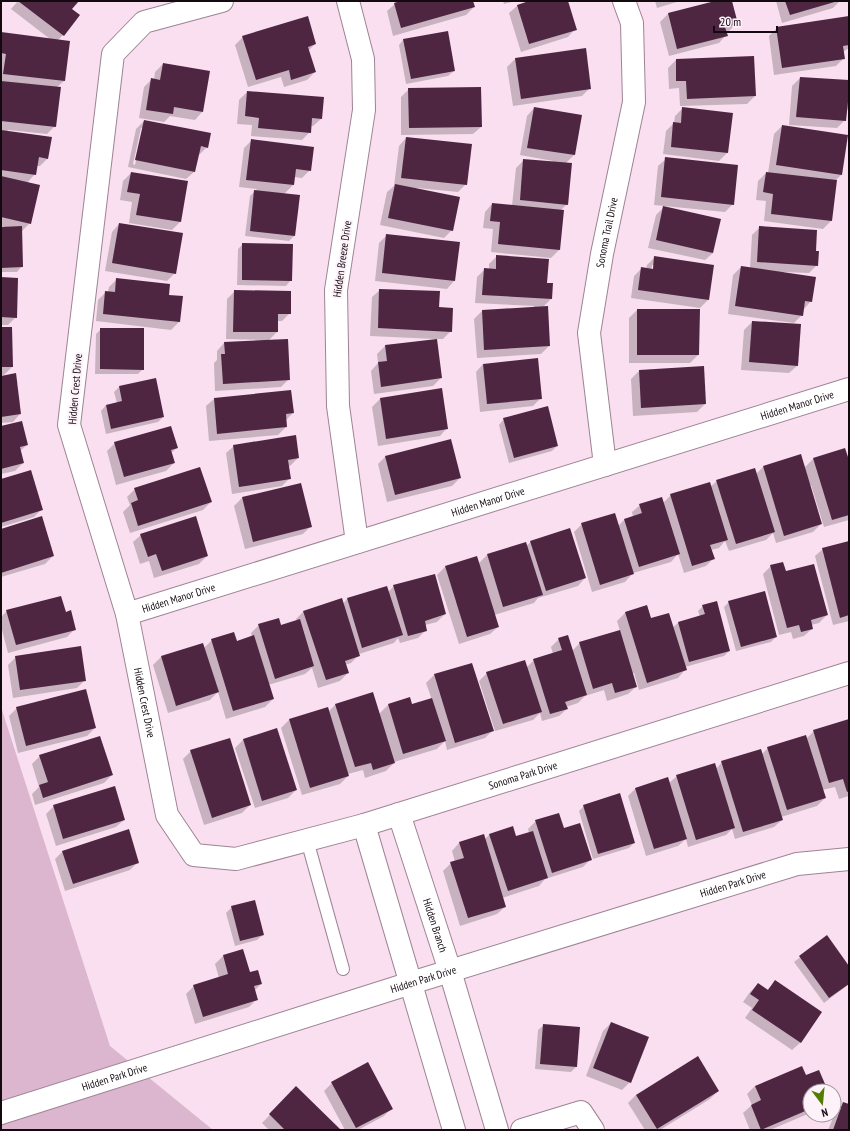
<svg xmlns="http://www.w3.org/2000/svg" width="850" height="1131" viewBox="0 0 850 1131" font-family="'PT Sans Narrow',sans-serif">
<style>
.green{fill:#dcb6ce}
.shadow{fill:#0003;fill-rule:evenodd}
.building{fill:#4e2642}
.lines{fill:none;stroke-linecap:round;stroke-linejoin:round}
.lane-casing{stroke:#9d8494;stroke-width:14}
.street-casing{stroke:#9d8494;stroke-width:24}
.secondary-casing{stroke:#9d8494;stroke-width:24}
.lane{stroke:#fff;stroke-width:12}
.street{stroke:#fff;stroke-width:22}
.secondary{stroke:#fff;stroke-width:22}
.labels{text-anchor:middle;stroke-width:4;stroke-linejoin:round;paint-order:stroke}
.street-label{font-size:11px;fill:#130a10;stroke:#fdf2f9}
</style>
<rect width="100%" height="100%" fill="#fadff0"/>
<path class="green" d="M1,707L110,1046L213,1130H1Z"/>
<g class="shadow">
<path d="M18,1H77L71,9L63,35L58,40L64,81L56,88L55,126L47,134L8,130L7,131L48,158L40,166H37L35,174L27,183L30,223L22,231V266L17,272H1V228L5,227L1,226V33L50,39L11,9Z"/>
<path d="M399,1H472L474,7L466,15L393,36L387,11L395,4L399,2Z"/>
<path d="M503,1H515L504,4Z"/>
<path d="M532,1H567L575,29L568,37L521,52L509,13L517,6Z"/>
<path d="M655,1H680L657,8Z"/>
<path d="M719,1H731L737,23L729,31L725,32L726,35L719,43L669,56L660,22L668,14Z"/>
<path d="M776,1H840L833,8L782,23Z"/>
<path d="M849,17V48L843,52L844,58L836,66L774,75L769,36L777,28Z"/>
<path d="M243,37L315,44L308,51L315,72L307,80L284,87L281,77L248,87L235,45Z"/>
<path d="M404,39L454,71L448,76L406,84L399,45Z"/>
<path d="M585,49L590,88L582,96L513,106L507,67L515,59Z"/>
<path d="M676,60L755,96L747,104L680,106L679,88L669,89L668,68Z"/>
<path d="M163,64L202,112L195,120L170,116L164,122L139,118L144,87L152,79L154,80L155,72Z"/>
<path d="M800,78L849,81V108L847,110L845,120L837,128L789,125L792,86Z"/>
<path d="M409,89L481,127L473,134L401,135V97Z"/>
<path d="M247,92L321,119L313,126H310V132L302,140L251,136L252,125L237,124L239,100Z"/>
<path d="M534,108L581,116L574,155L566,163L567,204L561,210L559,250L551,258L491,252L493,229L483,228L485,212L492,204L512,206L516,168L524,160L552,162L553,161L520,155L527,116Z"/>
<path d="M683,108L727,153L719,161L663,154L666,131L674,123L675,116Z"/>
<path d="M144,121L207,147L199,155H198L194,172L186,179L128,167L136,129ZM141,128H143L135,165L133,164Z"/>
<path d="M782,126L841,175L835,181L831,221L823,229L764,221L766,201L756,200L758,181L766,173H768L774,134Z"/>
<path d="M406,138L466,184L458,192L417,188L416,189L452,230L444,238L380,225L387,192L394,186L399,146Z"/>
<path d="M252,140L310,170L302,178L294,177L293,185L284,194L294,236L289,241L245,236L250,196L257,189L239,187L244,148Z"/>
<path d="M666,159L733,204L725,212L654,205L658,166Z"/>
<path d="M131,173L186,182L180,222L172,230L129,223L132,202L120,200L123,181Z"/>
<path d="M664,207L713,253L705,260L648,248L656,215Z"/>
<path d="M119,224L175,273L167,281L105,271L112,232Z"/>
<path d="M760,227L815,252L817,265L809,273L784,272V273L811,301L804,309L802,315L794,323L728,314L733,275L741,267L750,269L752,235Z"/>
<path d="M387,235L454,281L447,289L375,281L379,243Z"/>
<path d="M243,244L291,280L286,286L237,285L238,249Z"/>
<path d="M497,256L546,284L551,299L543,307L549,346L541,354L477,358L474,319L482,311L534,308V306L475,303L477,277L485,269H489V264Z"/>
<path d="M655,257L708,300L700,308L631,298L634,276L642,268L646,269L647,265ZM652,265H654L653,274H651Z"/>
<path d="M1,278L16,317L8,325H1Z"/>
<path d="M117,279L168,296L182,297L179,322L171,330L96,321L98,300L106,292H108L109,287Z"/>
<path d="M380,290L438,308L451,331L443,339H436L441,378L433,386L374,394L371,371L378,363L377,354L385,346L435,340V339L370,336L372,297Z"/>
<path d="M235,291L290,313L282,321H277V332L268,341L289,379L281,387L215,391L214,363L217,360V351L224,343L262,341V340L226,339L227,299Z"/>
<path d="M637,310L698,355L690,363H629V318Z"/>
<path d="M752,322L797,366L789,373L741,370L744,330Z"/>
<path d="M1,328L12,367L4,375H1Z"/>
<path d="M101,329L143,369L138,374H95L96,334Z"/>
<path d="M483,364L541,398L533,406L480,412L476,372Z"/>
<path d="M639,371L705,404L697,412L633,416L631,379Z"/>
<path d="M1,377L20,414L13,422L1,423Z"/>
<path d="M119,387L163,417L158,422L106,434L101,411L106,405L117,403L114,392Z"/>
<path d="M441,389L447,428L440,436L378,446L372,407L380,399Z"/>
<path d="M291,391L293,413L285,421L286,427L278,435L209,441L206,406L214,399Z"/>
<path d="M504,419L557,446L552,451L509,463L499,425Z"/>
<path d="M1,427L27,445L20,451L23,463L15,471L1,474Z"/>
<path d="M115,443L177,448L171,453L174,463L166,471L116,485L107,451Z"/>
<path d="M234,446L298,458L290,466H288L290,478L282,486L232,494L226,453Z"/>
<path d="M385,457L460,478L452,486L387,502L378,464Z"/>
<path d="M813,459L849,464V520L824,527L811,485H809L821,524L813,532L776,543L773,533L766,540L729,551L725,541L719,548L711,550L713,559L706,566L684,573L678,554L671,562L633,573L625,582L592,592L574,532L582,524L618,526L625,519L633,517L632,512L640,505L663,503L671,495L710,487L717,481L756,474L763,467L804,468Z"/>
<path d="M1,481L42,509L34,517L1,527Z"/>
<path d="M300,484L311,526L303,534L245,549L234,506L242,498Z"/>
<path d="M135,489L211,502L203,510L130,533L123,512L130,505L127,497Z"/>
<path d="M1,530L53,556L45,564L1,577Z"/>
<path d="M141,535L207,556L199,564L154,578L149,561L140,564L133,542Z"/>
<path d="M531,542L585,578L578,586L538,598L534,603L494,615L498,627L490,634L459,644L437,575L445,567L476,557L478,564L487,555L526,546Z"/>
<path d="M849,542V621L833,625L815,556L823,549Z"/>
<path d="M771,566L785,573L827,615L819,623L811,625L812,629L804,636L793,639L791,632L779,635L763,574Z"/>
<path d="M394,586L445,614L437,622L425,625L426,630L418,638L400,643L398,638L394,643L359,654V655L351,663L345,665L348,673L340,681L318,688L312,668L305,674L268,685L273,699L265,707L226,719L218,692L210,700L168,713L153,665L161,657L203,644L204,648L212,640L236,642L252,637L251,633L259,625L281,626L297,621L296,619L304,611L343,604L347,599L388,592Z"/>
<path d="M729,602L776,637L771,642L736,651L724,607Z"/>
<path d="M647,606L651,619L672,628L678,623L700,617L698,611L703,606L729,651L724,656L685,667V670L678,678L639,690L634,673H632L636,687L628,694L607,701L604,690L585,696L578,703L566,707L567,709L559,716L542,721L540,713L533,720L495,731L479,681L487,673L527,667L534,660L553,654L551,647L559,639L572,651L580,643L620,631L617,621L625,613Z"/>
<path d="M7,611L65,613L75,629L67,637L8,653L1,626V617Z"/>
<path d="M16,657L85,680L77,688L13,698L8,665Z"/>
<path d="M471,664L492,731L485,738L447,750L445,741L437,749L394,762V763L386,771L365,778L363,770L348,774V776L340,784L302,795L281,728L289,720L327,708L328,712L336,704L379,714L388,705L412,706L432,700L426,683L434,675Z"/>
<path d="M17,708L95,728L87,736L18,753L9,716Z"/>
<path d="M849,721V796L839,799L835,787L822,790L825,798L817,806L781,817L782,820L774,827L735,839L732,829L726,835L688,847L686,839L678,846L646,856L628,796L636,788L669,783L677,776L716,769L722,762L762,754L768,748L806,739L814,731Z"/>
<path d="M276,730L296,790L288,798L255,808L235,748L243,740Z"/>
<path d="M191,751L250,805L242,813L204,825L183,759Z"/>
<path d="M40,756L112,775L104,783L35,805L32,794L39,787L32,764Z"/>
<path d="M54,806L124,820L116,827L56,846L46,814Z"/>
<path d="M584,806L634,843L629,848L593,859L579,811Z"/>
<path d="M536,821L563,830L591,859L583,867L545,879L539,886L502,898L505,907L497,914L460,926L443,871L451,863L455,862L452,851L459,843L484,840L489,835L515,837L529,833L528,829Z"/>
<path d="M63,851L138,862L130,870L65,891L55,859Z"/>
<path d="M232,907L263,935L257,940L235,946L226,913Z"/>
<path d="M827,937L849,968V984L824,1003L794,962Z"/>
<path d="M242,950L249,973L261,984L255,990L257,999L249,1007L195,1024L186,994L194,986L219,978L215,964L223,956Z"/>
<path d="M776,981L821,1012L800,1043L792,1050L745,1018L752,1008L743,1002L750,992L758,984L767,990Z"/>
<path d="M611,1023L630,1082L622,1090L586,1076L603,1031Z"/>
<path d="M544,1025L576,1067L571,1072L535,1069L538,1030Z"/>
<path d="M698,1058L718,1091L710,1099L660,1130H645L628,1103L636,1095Z"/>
<path d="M805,1076L827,1091H810V1113L770,1130H750L743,1113L752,1105L747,1094L755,1086Z"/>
<path d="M332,1083L392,1108L384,1116L358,1130H345L324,1091Z"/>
<path d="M296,1088L340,1130H269L262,1123Z"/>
<path d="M844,1103L849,1105V1130H828L836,1111Z"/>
</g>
<g class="building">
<path d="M18,1H79L72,9L80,15L64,36Z"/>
<path d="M400,1H473L475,7L401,28L394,3Z"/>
<path d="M529,1H568L577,30L529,44L517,5Z"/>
<path d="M715,1H732L738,24L725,27L728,36L677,49L668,13Z"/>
<path d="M785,1H838L790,15Z"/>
<path d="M308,16L316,44L308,47L316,72L291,80L289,70L256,80L242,36Z"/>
<path d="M849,16V45L843,46L845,59L782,68L776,27Z"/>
<path d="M448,31L455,71L411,79L403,39Z"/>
<path d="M1,32L70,41L65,81L3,74L6,54L1,53Z"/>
<path d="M586,48L591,89L521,99L515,58Z"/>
<path d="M754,56L756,96L687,99L686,81H676V59Z"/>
<path d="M163,63L210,71L203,112L174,107L173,114L146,110L151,78L160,80Z"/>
<path d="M800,77L849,80V102H848L846,121L796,117Z"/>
<path d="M1,81L61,87L56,127L1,121Z"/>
<path d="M481,87L482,127L409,128L408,88Z"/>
<path d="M247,91L324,97L322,119L312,118L311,133L258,128L259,118L245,116Z"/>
<path d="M534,107L582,115L575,155L527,148Z"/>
<path d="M682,107L733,113L728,153L671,147L673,122L681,123Z"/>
<path d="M144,120L211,133L208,148L201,146L195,172L135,160Z"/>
<path d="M782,125L848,135L842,175L776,165Z"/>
<path d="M1,130L52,137L48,159L39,157L36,175L1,170Z"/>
<path d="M406,137L472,144L467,185L401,178Z"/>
<path d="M251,139L314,147L311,171L296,169L294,185L246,180Z"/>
<path d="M665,157L738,165L734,205L661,197Z"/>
<path d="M523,159L572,163L568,205L520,200Z"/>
<path d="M131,172L188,181L181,222L136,215L140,194L127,192Z"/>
<path d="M766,172L837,180L832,221L771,214L773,194L763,192Z"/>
<path d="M1,176L40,185L31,224L1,217Z"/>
<path d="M395,184L460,197L453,231L388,218Z"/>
<path d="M254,190L300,195L295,236L250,231Z"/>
<path d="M492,203L564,210L560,250L498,244L500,222L490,221Z"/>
<path d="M663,206L721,219L713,253L656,240Z"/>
<path d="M119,223L183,233L176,274L112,263Z"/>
<path d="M22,226L23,267L1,268V227Z"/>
<path d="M759,226L817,230L816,251H819L818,266L757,262Z"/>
<path d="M386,234L460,242L455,281L382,273Z"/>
<path d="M242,243L293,244L292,281L242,280Z"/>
<path d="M496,255L549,259L547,283H553L552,299L482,295L484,268L496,269Z"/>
<path d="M654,256L714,265L709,300L638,290L641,267L653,269Z"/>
<path d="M741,266L816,277L812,302L805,301L803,316L735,306Z"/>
<path d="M1,277L18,278L17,318L1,317Z"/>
<path d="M116,278L170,284L169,295L183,296L180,322L103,314L105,291L115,292Z"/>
<path d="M379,289L440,291L439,307L453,308L452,332L378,328Z"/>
<path d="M234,290L291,291V314H278V332H233Z"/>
<path d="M548,306L550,346L484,350L482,310Z"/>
<path d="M637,309H700L699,355H637Z"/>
<path d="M752,321L801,324L798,366L749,362Z"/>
<path d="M1,327H12L13,367H1Z"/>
<path d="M100,328H144V370L100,369Z"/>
<path d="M288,339L290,380L223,384L221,354H225L224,342Z"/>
<path d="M437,339L442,378L381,387L378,362L387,361L385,345Z"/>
<path d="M538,358L542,399L487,404L483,364Z"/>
<path d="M704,366L706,404L641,408L639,370Z"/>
<path d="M16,373L21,414L1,417V376Z"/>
<path d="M156,378L164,417L111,429L106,405L122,401L119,386Z"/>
<path d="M442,388L448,429L386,439L380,398Z"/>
<path d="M291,390L294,413L286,414L287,427L217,434L214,398Z"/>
<path d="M548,406L558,446L514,458L503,418Z"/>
<path d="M22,421L28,445L20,447L24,463L1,469V426Z"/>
<path d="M171,426L178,448L171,450L175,463L124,477L114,442Z"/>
<path d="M296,435L299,458L288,460L291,479L239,487L233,445Z"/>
<path d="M451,439L461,478L395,495L385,456Z"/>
<path d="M845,448L849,460V515L832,520L813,458Z"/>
<path d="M801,454L822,524L784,536L763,466Z"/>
<path d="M200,467L212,502L138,526L131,503L138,500L134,488Z"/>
<path d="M755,468L775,532L736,544L716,480Z"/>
<path d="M31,470L43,510L1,523V479Z"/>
<path d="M710,482L728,540L710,545L715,559L692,566L670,494Z"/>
<path d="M301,483L312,527L253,542L242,497Z"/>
<path d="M662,497L680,554L639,567L624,519L642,513L639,504Z"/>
<path d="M615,513L634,574L600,585L581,523Z"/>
<path d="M42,516L54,556L1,573V529Z"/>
<path d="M196,516L208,556L162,571L156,554L148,557L140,534Z"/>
<path d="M570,528L586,578L546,591L530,541Z"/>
<path d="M849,541V615L840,618L822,548Z"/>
<path d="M526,542L543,595L503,607L487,554Z"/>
<path d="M477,556L499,627L467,637L445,566Z"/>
<path d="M783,562L786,571L814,564L828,615L811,620L813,629L801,632L799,625L787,628L770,565Z"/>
<path d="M435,574L446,614L425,621L427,631L408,636L393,585Z"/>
<path d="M387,586L403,635L362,648L347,598Z"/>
<path d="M765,591L777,637L741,647L728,601Z"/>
<path d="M61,596L66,612L71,610L76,630L16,645L6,610Z"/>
<path d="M342,598L360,656L345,661L349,673L326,680L303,611Z"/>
<path d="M717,601L730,651L689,662L678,622L705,614L702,605Z"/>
<path d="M647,605L651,618L669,613L687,670L647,683L625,612Z"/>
<path d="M279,618L281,625L300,619L314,666L275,679L258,624Z"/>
<path d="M620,630L637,687L615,693L612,683L593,689L579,642Z"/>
<path d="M234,632L237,641L254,635L274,699L233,711L211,639Z"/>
<path d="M568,635L587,695L565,702L568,709L550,714L533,659L562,650L558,638Z"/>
<path d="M203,643L219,692L176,706L161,656Z"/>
<path d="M81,646L86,681L20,690L15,656Z"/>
<path d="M525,660L542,712L503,724L486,672Z"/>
<path d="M472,663L494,731L455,743L434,674Z"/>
<path d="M86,689L96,728L26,746L16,707Z"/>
<path d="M373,692L395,763L373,770L371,763L355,767L335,704Z"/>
<path d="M410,697L412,704L432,698L446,741L403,754L388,704Z"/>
<path d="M328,707L349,776L310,788L289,719Z"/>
<path d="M849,719V791L847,792L843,779L829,783L813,730Z"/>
<path d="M277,728L297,790L262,801L243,739Z"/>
<path d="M806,735L826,798L787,810L767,747Z"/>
<path d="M100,736L113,775L43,798L39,785L48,782L39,755Z"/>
<path d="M230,738L251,805L212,818L190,750Z"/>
<path d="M761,749L783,820L743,832L721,761Z"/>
<path d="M715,763L735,828L696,840L676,775Z"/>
<path d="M668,777L687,839L654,849L635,788Z"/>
<path d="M115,786L125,820L63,839L53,805Z"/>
<path d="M620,793L635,843L598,854L583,805Z"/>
<path d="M559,813L564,828L580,823L592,860L552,873L535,820Z"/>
<path d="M513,826L516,836L533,831L548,878L508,891L489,834Z"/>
<path d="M129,829L139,863L73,884L62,851Z"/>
<path d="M484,834L506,907L468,918L450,862L464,858L459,842Z"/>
<path d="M255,900L264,935L240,941L231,906Z"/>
<path d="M827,935L849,966V984L829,998L799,956Z"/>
<path d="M243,949L250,972L258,970L262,984L254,986L258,1000L203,1017L193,985L228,974L223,955Z"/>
<path d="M775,980L822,1012L801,1043L752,1010L759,1000L750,994L758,983L768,990Z"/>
<path d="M611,1022L649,1037L631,1083L593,1068Z"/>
<path d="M543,1024L580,1027L577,1067L540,1064Z"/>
<path d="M698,1056L719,1091L657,1129L636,1095Z"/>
<path d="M368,1062L393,1109L356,1128L331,1082Z"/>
<path d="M802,1066L806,1075L819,1070L828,1091H810V1109L761,1130L751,1105L761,1100L755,1086Z"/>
<path d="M296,1086L341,1130H285L269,1114Z"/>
<path d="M843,1102L849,1104V1130H833Z"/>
</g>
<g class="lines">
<g class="lane-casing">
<path id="lane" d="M307,840L343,969"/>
</g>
<g class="street-casing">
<g id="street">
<path id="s1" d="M222,1L144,22L113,54L69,425L127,614L167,815L194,855L236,859L364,825L849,673"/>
<path d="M348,1L363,59L364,110L336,290L338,406L357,542"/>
<path id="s2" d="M605,465L589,333L602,254L634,102L632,23L624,1"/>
<path id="s3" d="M127,614L849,389"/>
<path id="s4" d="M399,814L450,971L497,1130"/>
<path d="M364,825L454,1130"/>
<path d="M522,1130L581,1112L593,1130"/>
</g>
</g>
<g class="secondary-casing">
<g id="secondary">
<path id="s5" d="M1,1113L411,983L797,864L849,859"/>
</g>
</g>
<use href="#lane" class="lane"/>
<use href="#street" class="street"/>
<use href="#secondary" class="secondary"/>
</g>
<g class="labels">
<g class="street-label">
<text dy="4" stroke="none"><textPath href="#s2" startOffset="235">Sonoma Trail Drive</textPath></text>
<text transform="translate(342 259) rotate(-82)" y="4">Hidden Breeze Drive</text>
<text transform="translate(75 389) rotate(-85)" y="4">Hidden Crest Drive</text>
<text dy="4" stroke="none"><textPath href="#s3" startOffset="702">Hidden Manor Drive</textPath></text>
<text dy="4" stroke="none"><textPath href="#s3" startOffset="378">Hidden Manor Drive</textPath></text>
<text dy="4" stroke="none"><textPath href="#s3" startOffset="54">Hidden Manor Drive</textPath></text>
<text dy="4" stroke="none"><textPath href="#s1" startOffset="787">Hidden Crest Drive</textPath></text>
<text dy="4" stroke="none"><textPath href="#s1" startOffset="1291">Sonoma Park Drive</textPath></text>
<text dy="4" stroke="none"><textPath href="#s5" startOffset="767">Hidden Park Drive</textPath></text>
<text dy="4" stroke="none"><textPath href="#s4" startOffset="117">Hidden Branch</textPath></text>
<text dy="4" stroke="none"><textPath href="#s5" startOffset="443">Hidden Park Drive</textPath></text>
<text dy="4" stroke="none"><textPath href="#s5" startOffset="119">Hidden Park Drive</textPath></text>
</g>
</g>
<rect width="850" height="1131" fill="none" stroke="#130a10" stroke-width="4"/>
<g transform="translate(822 1103) rotate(164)"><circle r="19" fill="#fdf2f9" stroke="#9f959c"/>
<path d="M0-3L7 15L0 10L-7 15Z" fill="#517d00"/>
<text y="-6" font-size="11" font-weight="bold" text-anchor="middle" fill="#130a10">N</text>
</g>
<path d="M714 26v6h63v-6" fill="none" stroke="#130a10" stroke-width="2"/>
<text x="720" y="26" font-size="12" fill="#130a10" stroke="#fdf2f9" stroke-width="3" paint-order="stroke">20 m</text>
</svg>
